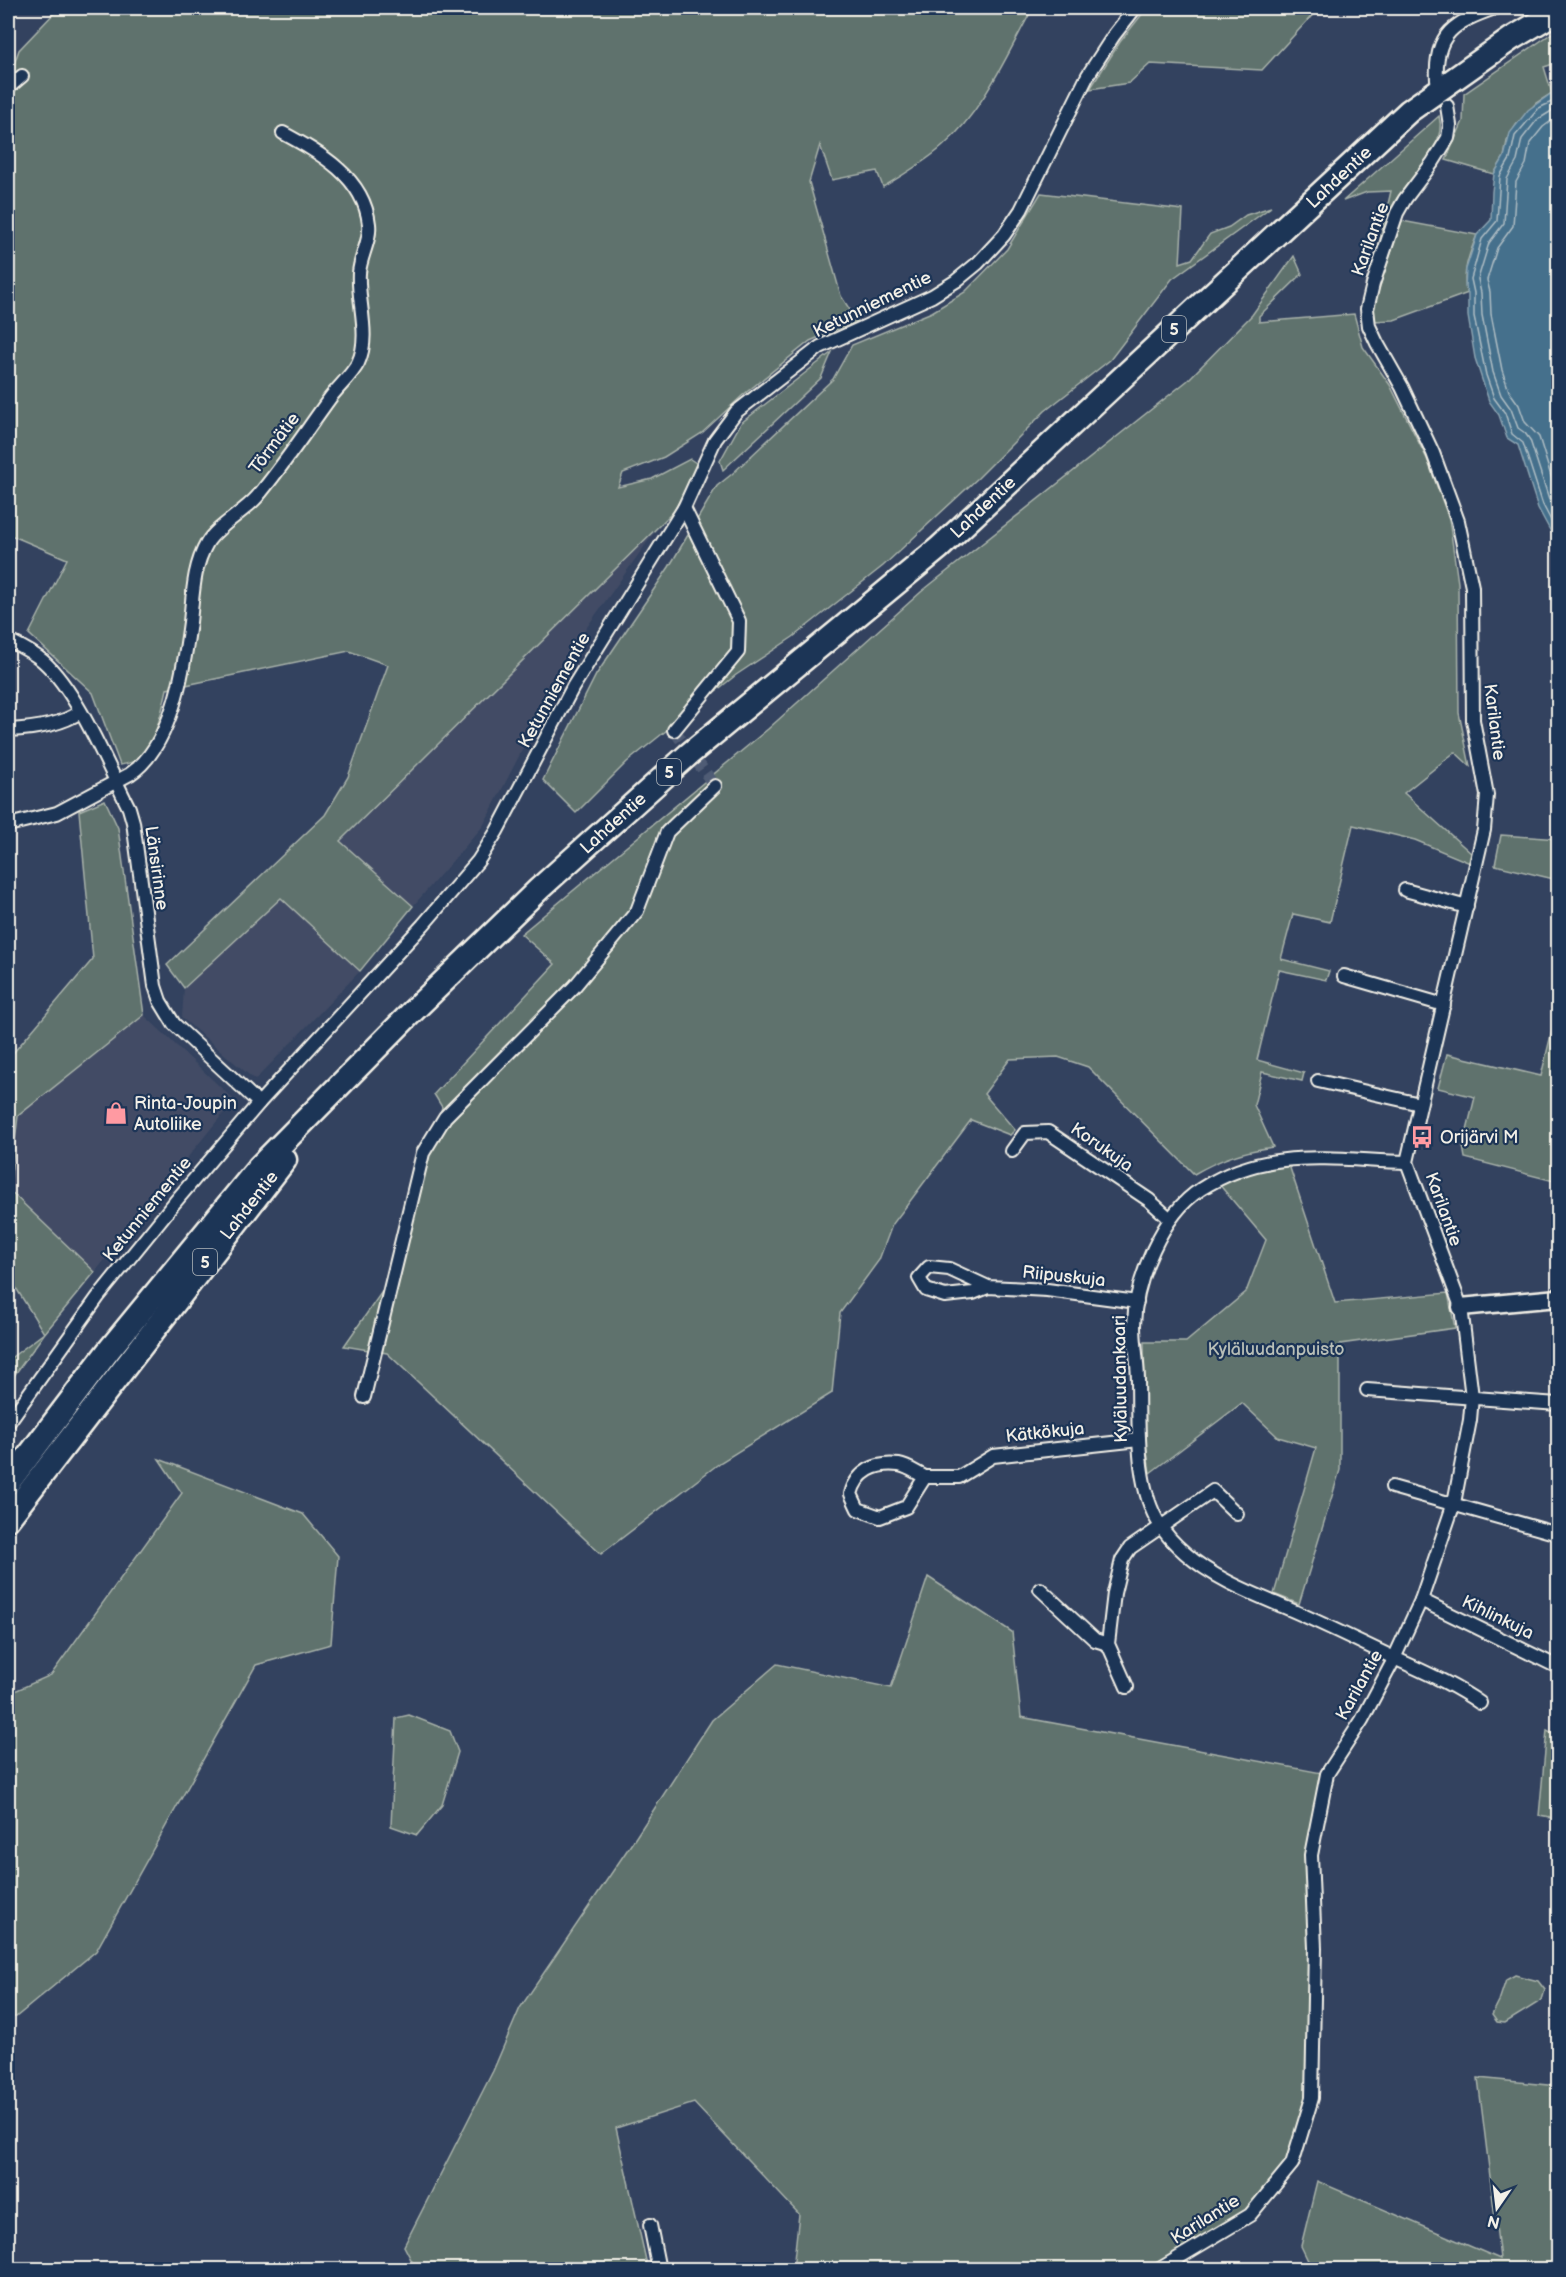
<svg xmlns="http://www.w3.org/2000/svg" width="1566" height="2277" viewBox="0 0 1566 2277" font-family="'Balsamiq Sans',sans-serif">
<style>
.built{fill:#424c65}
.green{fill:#5e726d;stroke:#a9b2aa;stroke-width:1.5}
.water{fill:#456f8c;stroke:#8ba3b1;stroke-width:1.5}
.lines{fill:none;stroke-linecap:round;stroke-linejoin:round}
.shore{stroke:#aebdc3;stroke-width:1.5}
.street-tunnel{stroke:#505c74;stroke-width:12;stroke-dasharray:12 6;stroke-linecap:butt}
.street-casing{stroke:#f4f1e8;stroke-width:16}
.secondary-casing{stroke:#f4f1e8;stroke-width:21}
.highway-casing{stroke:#f4f1e8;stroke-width:27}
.street{stroke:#1d3557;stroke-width:12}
.secondary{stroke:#1d3557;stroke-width:16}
.highway{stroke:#1d3557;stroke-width:22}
.labels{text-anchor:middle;stroke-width:4.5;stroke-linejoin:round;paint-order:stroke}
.shield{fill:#1d3557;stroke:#b4b9bc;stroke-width:1.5}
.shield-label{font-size:16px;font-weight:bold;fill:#f4f1e8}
.street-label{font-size:18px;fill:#f4f1e8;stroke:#1d3557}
.poi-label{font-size:18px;fill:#f4f1e8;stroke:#1d3557;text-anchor:start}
.park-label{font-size:18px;fill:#b8beb7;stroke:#1d3557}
</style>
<rect width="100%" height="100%" fill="#33425f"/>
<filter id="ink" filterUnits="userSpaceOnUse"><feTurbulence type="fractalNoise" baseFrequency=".0167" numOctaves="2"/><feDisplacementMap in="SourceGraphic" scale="12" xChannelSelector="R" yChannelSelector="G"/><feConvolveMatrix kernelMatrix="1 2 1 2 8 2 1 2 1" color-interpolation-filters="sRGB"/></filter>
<g filter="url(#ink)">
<g class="built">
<path d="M656,530L582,634L483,826L413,906L340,842Z"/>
<path d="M281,898L360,971L255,1080L182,1018L184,988Z"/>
<path d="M144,1015L234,1100L95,1272L9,1190L18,1116Z"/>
</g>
<g class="green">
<path d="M59,8H1033C1007,54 984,110 943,146C925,162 903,175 883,187L877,171L832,180L820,145L809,182L841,296L857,321L810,341L743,395L702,433L664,457L623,473L618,487L652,479L690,459L696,463L695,470L674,511L340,841L413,906L360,971L281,898L184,988L167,965L325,815L348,777L388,665L349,651L167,689C163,707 154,749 138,759C134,762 126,764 120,765L93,693L29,634L67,559L8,534V81L19,50Z"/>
<path d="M1147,8H1319L1262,70L1150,64L1129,83L1090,89L1120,42Z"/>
<path d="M1558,29V57L1553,64L1544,67L1552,93L1536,103L1516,125L1507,141L1504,157L1494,174L1446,160L1463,121L1464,94Z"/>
<path d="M1439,116C1448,147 1410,176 1395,201C1388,214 1384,230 1379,244L1391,191L1367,192L1343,201Z"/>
<path d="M1041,193L1183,210L1180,263L1192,259L1210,234L1229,227L1246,215L1271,207L1172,279L1110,360L1045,411L978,478L883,566L793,637L736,675L627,762L576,813L543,780L596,675L669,567L717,486L732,474L833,379L852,345L932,312L965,292L1007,249Z"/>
<path d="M1402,221L1477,235C1470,252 1460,276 1468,293L1394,320L1373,321V306Z"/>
<path d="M1294,256L1302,274L1259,316V322L1354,314L1363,347L1390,385L1427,459L1449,519L1458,583L1459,713L1470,766L1455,752L1404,793L1472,854L1470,863L1415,840L1353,825L1330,922L1293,914L1281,959L1329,971L1326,980L1279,970L1257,1060L1304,1073L1302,1081L1262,1072L1254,1105L1273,1147C1243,1151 1220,1159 1194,1174L1088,1067L1058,1057L1010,1059L984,1094L1015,1130L1010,1135L971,1120L892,1225L879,1260L840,1313L832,1393L721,1462L601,1554L387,1353L344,1346L393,1276L442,1107L434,1094L555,964L521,934L768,729L921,592L1187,381L1252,315Z"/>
<path d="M832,352L821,378L723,470L720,461L741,423Z"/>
<path d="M105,800L118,828L144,1015L18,1116L9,1190L95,1272L44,1334L8,1384V1360L44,1333L8,1275V1059L93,959L79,811Z"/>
<path d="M1501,835L1558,839V880L1495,865Z"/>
<path d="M1558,1006V1182L1465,1158L1463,1146L1475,1097L1438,1088L1447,1054L1541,1076Z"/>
<path d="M1289,1165L1335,1303L1448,1293L1455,1328L1340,1344V1470L1299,1604L1274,1594L1316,1448L1278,1437L1242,1403L1150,1473L1146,1446L1144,1342H1186L1246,1292L1266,1240L1218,1183L1233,1175Z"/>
<path d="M159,1459L303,1514L338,1556L331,1644L256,1665L96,1951L16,2017H8V1694L51,1675L182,1493Z"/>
<path d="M928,1577L1012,1632L1021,1717L1327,1774L1318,1857L1312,2098L1292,2164L1250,2215L1157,2269H793L799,2214L694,2103L616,2128L648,2269H416L404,2246L493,2071L520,2008L636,1837L712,1720L777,1664L891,1688Z"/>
<path d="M409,1715L450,1731L458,1752L442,1805L417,1835L391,1826L396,1718Z"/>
<path d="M1547,1730L1558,1736V1819L1539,1816Z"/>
<path d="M1515,1975L1538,1981L1545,1990L1542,2000L1505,2023L1497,2022L1492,2015L1499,2001L1506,1980Z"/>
<path d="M1478,2078L1558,2086V2269H1312L1301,2246L1317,2181L1500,2259Z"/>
</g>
<path class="water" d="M1552,93H1558V545L1538,508L1518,445L1507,438L1499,415L1489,401L1475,358L1468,316V294L1465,287L1466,269L1477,235L1491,220L1492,192L1494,174L1504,157L1510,133L1528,110Z"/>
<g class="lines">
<g class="shore">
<path d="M1558,99L1539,108L1515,136L1510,159L1500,176L1497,221L1482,239L1471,279L1474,293V316L1486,375L1494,398L1505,413L1512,434L1523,443L1543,505L1558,534"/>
<path d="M1558,107L1537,120L1522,139L1517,161L1507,179L1504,223L1489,243L1478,279L1481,293L1482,315L1493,372L1501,395L1511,409L1518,428L1525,433L1530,440L1550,502L1558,519"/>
<path d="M1558,116L1543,127L1530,143L1526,164L1516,182L1513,226L1497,248L1487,280L1490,292L1491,314L1502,370L1509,391L1519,405L1525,422L1539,437L1558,499"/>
</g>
<path class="street-tunnel" d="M674,730L715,786"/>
<g class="street-casing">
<g id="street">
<path d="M1437,80C1434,33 1455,22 1495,8"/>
<path d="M8,88L22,76"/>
<path d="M8,640C20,646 33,652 43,661C78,692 107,765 129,808L133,822L155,986L160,1001L174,1024L259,1103"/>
<path d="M8,730C31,729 60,726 80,712"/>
<path d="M674,730L738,652L739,621L684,508"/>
<path d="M8,825L57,813L130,774C172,746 184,669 190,622C193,595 193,567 207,543C216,527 244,512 257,497C283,466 306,431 330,398C338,387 352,375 358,363C371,336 357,301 359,273C360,257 371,240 369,224C364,177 320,153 283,133"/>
<path d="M1405,890L1467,907"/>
<path d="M1344,976L1444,1005"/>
<path d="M1318,1081L1420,1104"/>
<path d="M1012,1151L1025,1133L1048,1132L1149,1200L1170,1219"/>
<path d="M1407,1162C1333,1160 1268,1146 1201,1189C1162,1214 1135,1280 1134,1325C1134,1344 1138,1363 1138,1382C1139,1425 1135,1487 1160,1525C1166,1535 1177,1546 1185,1553C1214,1579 1254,1594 1289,1609C1324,1624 1358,1641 1392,1657C1422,1671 1453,1684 1480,1703"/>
<path d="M988,1287L949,1269L929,1267L919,1278L926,1290L945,1296L973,1293L988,1287L1047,1290L1137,1302"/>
<path d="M1367,1390L1558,1404"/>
<path d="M364,1397L423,1153L445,1117L574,987L637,911L667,832L715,786"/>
<path d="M8,1423L98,1297L175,1202L259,1103L423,925L478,861L497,831L573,687L684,508L715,440L736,412L820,347L932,296L956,281L978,263L1004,235L1021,210L1088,75L1114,35L1135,8"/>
<path d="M925,1477C917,1473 907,1466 899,1465C876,1462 857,1471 851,1494L858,1509L880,1517L906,1507L925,1477H959L993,1456L1139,1440"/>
<path d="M1392,1487L1558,1534"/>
<path d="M1040,1589L1095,1640L1108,1644"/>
<path d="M1421,1600L1558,1667"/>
<path d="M1127,1687L1108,1644L1114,1593L1122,1560L1130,1548L1213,1491L1237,1514"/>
<path d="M650,2225L659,2270"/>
<path d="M1158,2270L1250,2215L1292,2164L1312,2098L1315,1948L1311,1855L1327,1774L1362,1720L1391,1665L1421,1600L1454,1503L1470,1420L1472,1397L1461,1307L1407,1162L1484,830L1487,795L1473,720L1472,587L1458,521L1433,453L1402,387L1377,343L1369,326L1367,309L1373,284L1397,213L1405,199L1433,162L1448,138L1450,125L1447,106"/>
</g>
</g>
<g class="secondary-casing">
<path id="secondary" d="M1461,1307L1558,1298"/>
</g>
<g class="highway-casing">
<g id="highway">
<path d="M8,1483L109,1350L259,1167L412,1012L539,889L688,755L939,548L1409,111L1511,39L1558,11"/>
<path d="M8,1519L285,1160"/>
</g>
</g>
<use href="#street" class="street"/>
<use href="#secondary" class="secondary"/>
<use href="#highway" class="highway"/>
</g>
</g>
<defs>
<g id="shop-bare" transform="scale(1.8)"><path d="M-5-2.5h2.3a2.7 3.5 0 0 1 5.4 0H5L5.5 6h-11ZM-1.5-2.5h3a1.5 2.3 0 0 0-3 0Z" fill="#ff9aa2" stroke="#1d3557" stroke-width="2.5" paint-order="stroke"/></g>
<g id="bus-bare" transform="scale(1.8)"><path d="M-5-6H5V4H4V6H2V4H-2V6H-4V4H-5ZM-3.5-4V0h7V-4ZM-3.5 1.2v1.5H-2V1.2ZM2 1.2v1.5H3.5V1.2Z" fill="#ff9aa2" stroke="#1d3557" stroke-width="2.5" paint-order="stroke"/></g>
</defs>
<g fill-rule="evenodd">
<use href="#shop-bare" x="116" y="1113"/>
<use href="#bus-bare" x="1422" y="1137"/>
</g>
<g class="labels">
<g class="shield">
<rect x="1162" y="316" width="24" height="26" rx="4.5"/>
<rect x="657" y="759" width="24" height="26" rx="4.5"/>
<rect x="193" y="1249" width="24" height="26" rx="4.5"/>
</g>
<g class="shield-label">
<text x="1174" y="335">5</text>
<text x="669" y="778">5</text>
<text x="205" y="1268">5</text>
</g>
<g class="street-label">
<text transform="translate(1339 177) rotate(-43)" y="6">Lahdentie</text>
<text transform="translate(1370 239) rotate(-70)" y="6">Karilantie</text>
<text transform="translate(872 304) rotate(-26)" y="6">Ketunniementie</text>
<text transform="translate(274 443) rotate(-53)" y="6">Törmätie</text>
<text transform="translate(983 507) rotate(-43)" y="6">Lahdentie</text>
<text transform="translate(554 690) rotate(-61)" y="6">Ketunniementie</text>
<text transform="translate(1495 722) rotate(83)" y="6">Karilantie</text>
<text transform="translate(613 823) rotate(-42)" y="6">Lahdentie</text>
<text transform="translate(157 868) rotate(82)" y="6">Länsirinne</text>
<text transform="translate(1102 1147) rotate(35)" y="6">Korukuja</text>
<text transform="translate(249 1205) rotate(-52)" y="6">Lahdentie</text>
<text transform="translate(147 1209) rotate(-51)" y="6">Ketunniementie</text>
<text transform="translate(1444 1209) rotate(70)" y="6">Karilantie</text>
<text transform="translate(1064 1276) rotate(6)" y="6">Riipuskuja</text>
<text transform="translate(1120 1379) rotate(-91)" y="6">Kyläluudankaari</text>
<text transform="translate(1045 1432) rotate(-6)" y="6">Kätkökuja</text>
<text transform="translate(1498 1617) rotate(26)" y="6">Kihlinkuja</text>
<text transform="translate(1359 1685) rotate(-61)" y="6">Karilantie</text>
<text transform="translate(1205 2219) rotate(-32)" y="6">Karilantie</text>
</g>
<g class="poi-label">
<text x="134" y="1109">Rinta-Joupin<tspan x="134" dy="21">Autoliike</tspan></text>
<text x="1440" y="1143">Orijärvi M</text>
</g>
<g class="park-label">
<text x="1276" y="1355">Kyläluudanpuisto</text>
</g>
</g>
<rect width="1566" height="2277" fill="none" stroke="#1d3557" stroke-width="30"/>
<rect x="15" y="15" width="1536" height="2247" fill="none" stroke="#f4f1e8" stroke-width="2" filter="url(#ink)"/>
<g transform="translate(1497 2208) rotate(194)" stroke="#1d3557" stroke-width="4.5" paint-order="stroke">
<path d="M0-4.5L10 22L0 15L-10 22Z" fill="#f4f1e8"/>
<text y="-9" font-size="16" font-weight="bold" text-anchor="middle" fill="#f4f1e8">N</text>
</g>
</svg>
